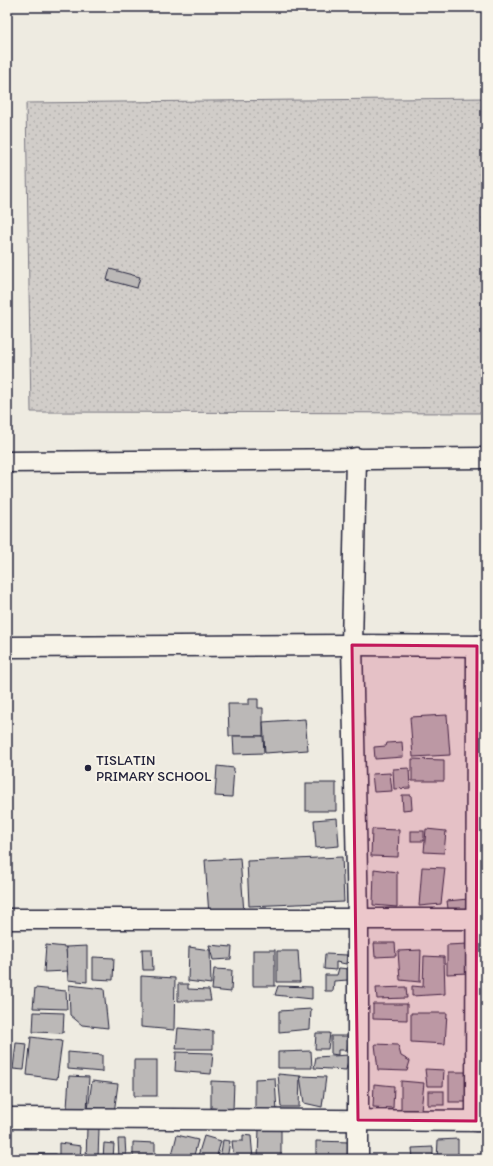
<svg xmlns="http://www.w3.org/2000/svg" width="493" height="1166" viewBox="0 0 493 1166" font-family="Itim,sans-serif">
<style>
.park{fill:url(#park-dots);stroke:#7a7882}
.building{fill:#bbb8b7;stroke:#22223b}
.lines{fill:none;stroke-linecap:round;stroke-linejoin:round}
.minor-casing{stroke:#22223b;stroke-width:23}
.minor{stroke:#f7f3e8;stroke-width:20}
.marked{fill:#c2185b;fill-opacity:0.2;stroke:#c2185b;stroke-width:3;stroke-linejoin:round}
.poi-dot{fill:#22223b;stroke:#f7f3e8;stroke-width:1.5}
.labels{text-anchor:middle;stroke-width:4;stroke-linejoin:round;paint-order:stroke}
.poi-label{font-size:14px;fill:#22223b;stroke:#f7f3e8;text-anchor:start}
</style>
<defs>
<pattern id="park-dots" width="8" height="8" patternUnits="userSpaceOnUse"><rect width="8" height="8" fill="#d1cdc9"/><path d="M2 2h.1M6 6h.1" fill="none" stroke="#b3b0ae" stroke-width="1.8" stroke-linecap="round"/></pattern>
</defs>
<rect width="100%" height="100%" fill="#eeebe1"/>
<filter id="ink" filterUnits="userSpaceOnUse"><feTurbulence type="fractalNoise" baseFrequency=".025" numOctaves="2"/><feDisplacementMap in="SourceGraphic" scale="8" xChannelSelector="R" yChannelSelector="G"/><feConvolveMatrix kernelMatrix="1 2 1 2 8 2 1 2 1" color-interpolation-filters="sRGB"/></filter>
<g filter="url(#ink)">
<path class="park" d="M486,98V413L31,412L26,103Z"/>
<g class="building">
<path d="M110,269L140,277L137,288L107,280Z"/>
<path d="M249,699H258V708H263V736H229L228,704H249Z"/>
<path d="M447,715L450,755L413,757L410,717Z"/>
<path d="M305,719L308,750L265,753L263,722Z"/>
<path d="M233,736H263L264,753L234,754Z"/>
<path d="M402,742L403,757L375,759L374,747L386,746L387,743Z"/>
<path d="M412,759L444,760V781H412Z"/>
<path d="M217,766L234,768L232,797L215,796Z"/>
<path d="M409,768L410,788L394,789L393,769Z"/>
<path d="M390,773L392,791L374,792L372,774Z"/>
<rect x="306" y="783" width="30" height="28"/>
<path d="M402,795H411L412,809L403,810Z"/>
<path d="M337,818L339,846L316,848L314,820Z"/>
<path d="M372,829L399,830L398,857L371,856Z"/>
<path d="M426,829L446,831L444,853L424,852Z"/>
<rect x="411" y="831" width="13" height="10"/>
<path d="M342,857L344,902L249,906L247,861Z"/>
<path d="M240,858L244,913L209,915L205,860Z"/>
<path d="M422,867L445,868L441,904L419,906Z"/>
<path d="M374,869L397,872V907L373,905Z"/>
<path d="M468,899L470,914L449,916L447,901Z"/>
<path d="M374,943H395L396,956L375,957Z"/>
<path d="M468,944L469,973L447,974V945Z"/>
<path d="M46,945L66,947L68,971L44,972Z"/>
<path d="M209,945L232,947L231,959L213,960Z"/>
<path d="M87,946V982L68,980L66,947Z"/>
<path d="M189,947L210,950L211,984L188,981Z"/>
<path d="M142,949H152L153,970H143Z"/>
<rect x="253" y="950" width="22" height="36"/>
<path d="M421,950L420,982L400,980L398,951Z"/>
<path d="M277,951H298L300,982H277Z"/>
<path d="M325,954L347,955L346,964L336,962V970L324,969Z"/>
<path d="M424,956L444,957L445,994L412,996V986L423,987Z"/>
<path d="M93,957L114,958L113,980L93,979Z"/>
<path d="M339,968L349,969L348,980L334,981L333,991H325V975H337Z"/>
<path d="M214,969L232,970L231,992L212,990Z"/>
<path d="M141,976L175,978L174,1030L141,1027Z"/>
<path d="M178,984H188V989L209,990L211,1001H178Z"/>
<path d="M69,985L104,989L108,1028L82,1025L70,1015Z"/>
<path d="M278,986L312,987V999L275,995Z"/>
<path d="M406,987L407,998L377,999L376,988Z"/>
<path d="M35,988L66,991L67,1009L33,1008Z"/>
<path d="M373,1004H407V1020L373,1019Z"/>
<path d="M311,1009L310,1029L279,1032V1011Z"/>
<path d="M34,1012L64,1013L63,1033L33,1032Z"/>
<path d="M411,1013H447L445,1044L411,1042Z"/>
<path d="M178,1028L213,1031V1049H176Z"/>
<path d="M316,1033H330L328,1049H315Z"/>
<path d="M331,1036H348L347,1050H338V1055L331,1054Z"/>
<path d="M31,1037L62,1041L57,1079L27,1075Z"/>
<path d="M16,1043L27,1044L24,1070L13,1069Z"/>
<path d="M375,1044L398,1045L401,1056L410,1061L407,1071L378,1070Z"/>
<path d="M311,1051L312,1068H278V1052Z"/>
<path d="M68,1052L102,1055V1072L68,1069Z"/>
<path d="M176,1052L213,1053L211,1074L175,1071Z"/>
<path d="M349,1055L346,1070L314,1068L316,1057Z"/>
<rect x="134" y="1060" width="23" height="36"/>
<path d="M425,1069L444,1070L443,1086H427Z"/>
<rect x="449" y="1072" width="18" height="30"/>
<path d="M278,1074L300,1076L299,1107H281Z"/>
<path d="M69,1076L89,1077L87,1110L67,1109Z"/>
<path d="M300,1076L326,1077L322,1107L304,1103Z"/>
<path d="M275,1078L277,1113L255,1111V1079Z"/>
<path d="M92,1081L118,1084L114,1113L88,1109Z"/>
<path d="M211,1081L234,1082L233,1110L211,1108Z"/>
<path d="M401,1081L424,1083L421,1110H401Z"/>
<path d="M374,1084L394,1086L393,1108L373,1107Z"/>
<rect x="428" y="1091" width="16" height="14"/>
<path d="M87,1128L99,1129L98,1159H86Z"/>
<path d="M259,1128H281V1159H258Z"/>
<path d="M177,1135L198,1140L193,1159H171Z"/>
<path d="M243,1135L251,1136L253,1159H234L232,1141H243Z"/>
<path d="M204,1136L221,1141L216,1159H197Z"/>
<path d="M118,1139H125L126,1157L119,1158Z"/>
<path d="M458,1139V1159H437L438,1140Z"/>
<path d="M223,1140L230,1141L227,1159H220Z"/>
<path d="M316,1141L349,1142L348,1159H316Z"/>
<path d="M133,1142L155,1143V1159H133Z"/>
<path d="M59,1143L81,1146L80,1159H59Z"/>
<path d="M104,1143L114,1144L113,1159H103Z"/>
<path d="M433,1147V1159H413L412,1148Z"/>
<rect x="21" y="1154" width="35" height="5"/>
</g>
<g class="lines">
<g class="minor-casing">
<g id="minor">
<path d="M356,458L352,645L358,918V1159"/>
<path d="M7,462L486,458"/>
<path d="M7,647L352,645L486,646"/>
<path d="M7,919H486"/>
<path d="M7,1118L486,1121"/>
<path d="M476,1121L477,646"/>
</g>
</g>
<use href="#minor" class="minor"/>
</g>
</g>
<path class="marked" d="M352,645L477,646L476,1121L358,1120Z"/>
<circle class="poi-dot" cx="88" cy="768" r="4"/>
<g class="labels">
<g class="poi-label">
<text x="96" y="765">TISLATIN<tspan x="96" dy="16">PRIMARY SCHOOL</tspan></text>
</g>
</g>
<rect width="493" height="1166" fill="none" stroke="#f7f3e8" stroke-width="24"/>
<rect x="12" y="12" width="469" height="1142" fill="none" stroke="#22223b" stroke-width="1.5" filter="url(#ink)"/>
</svg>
